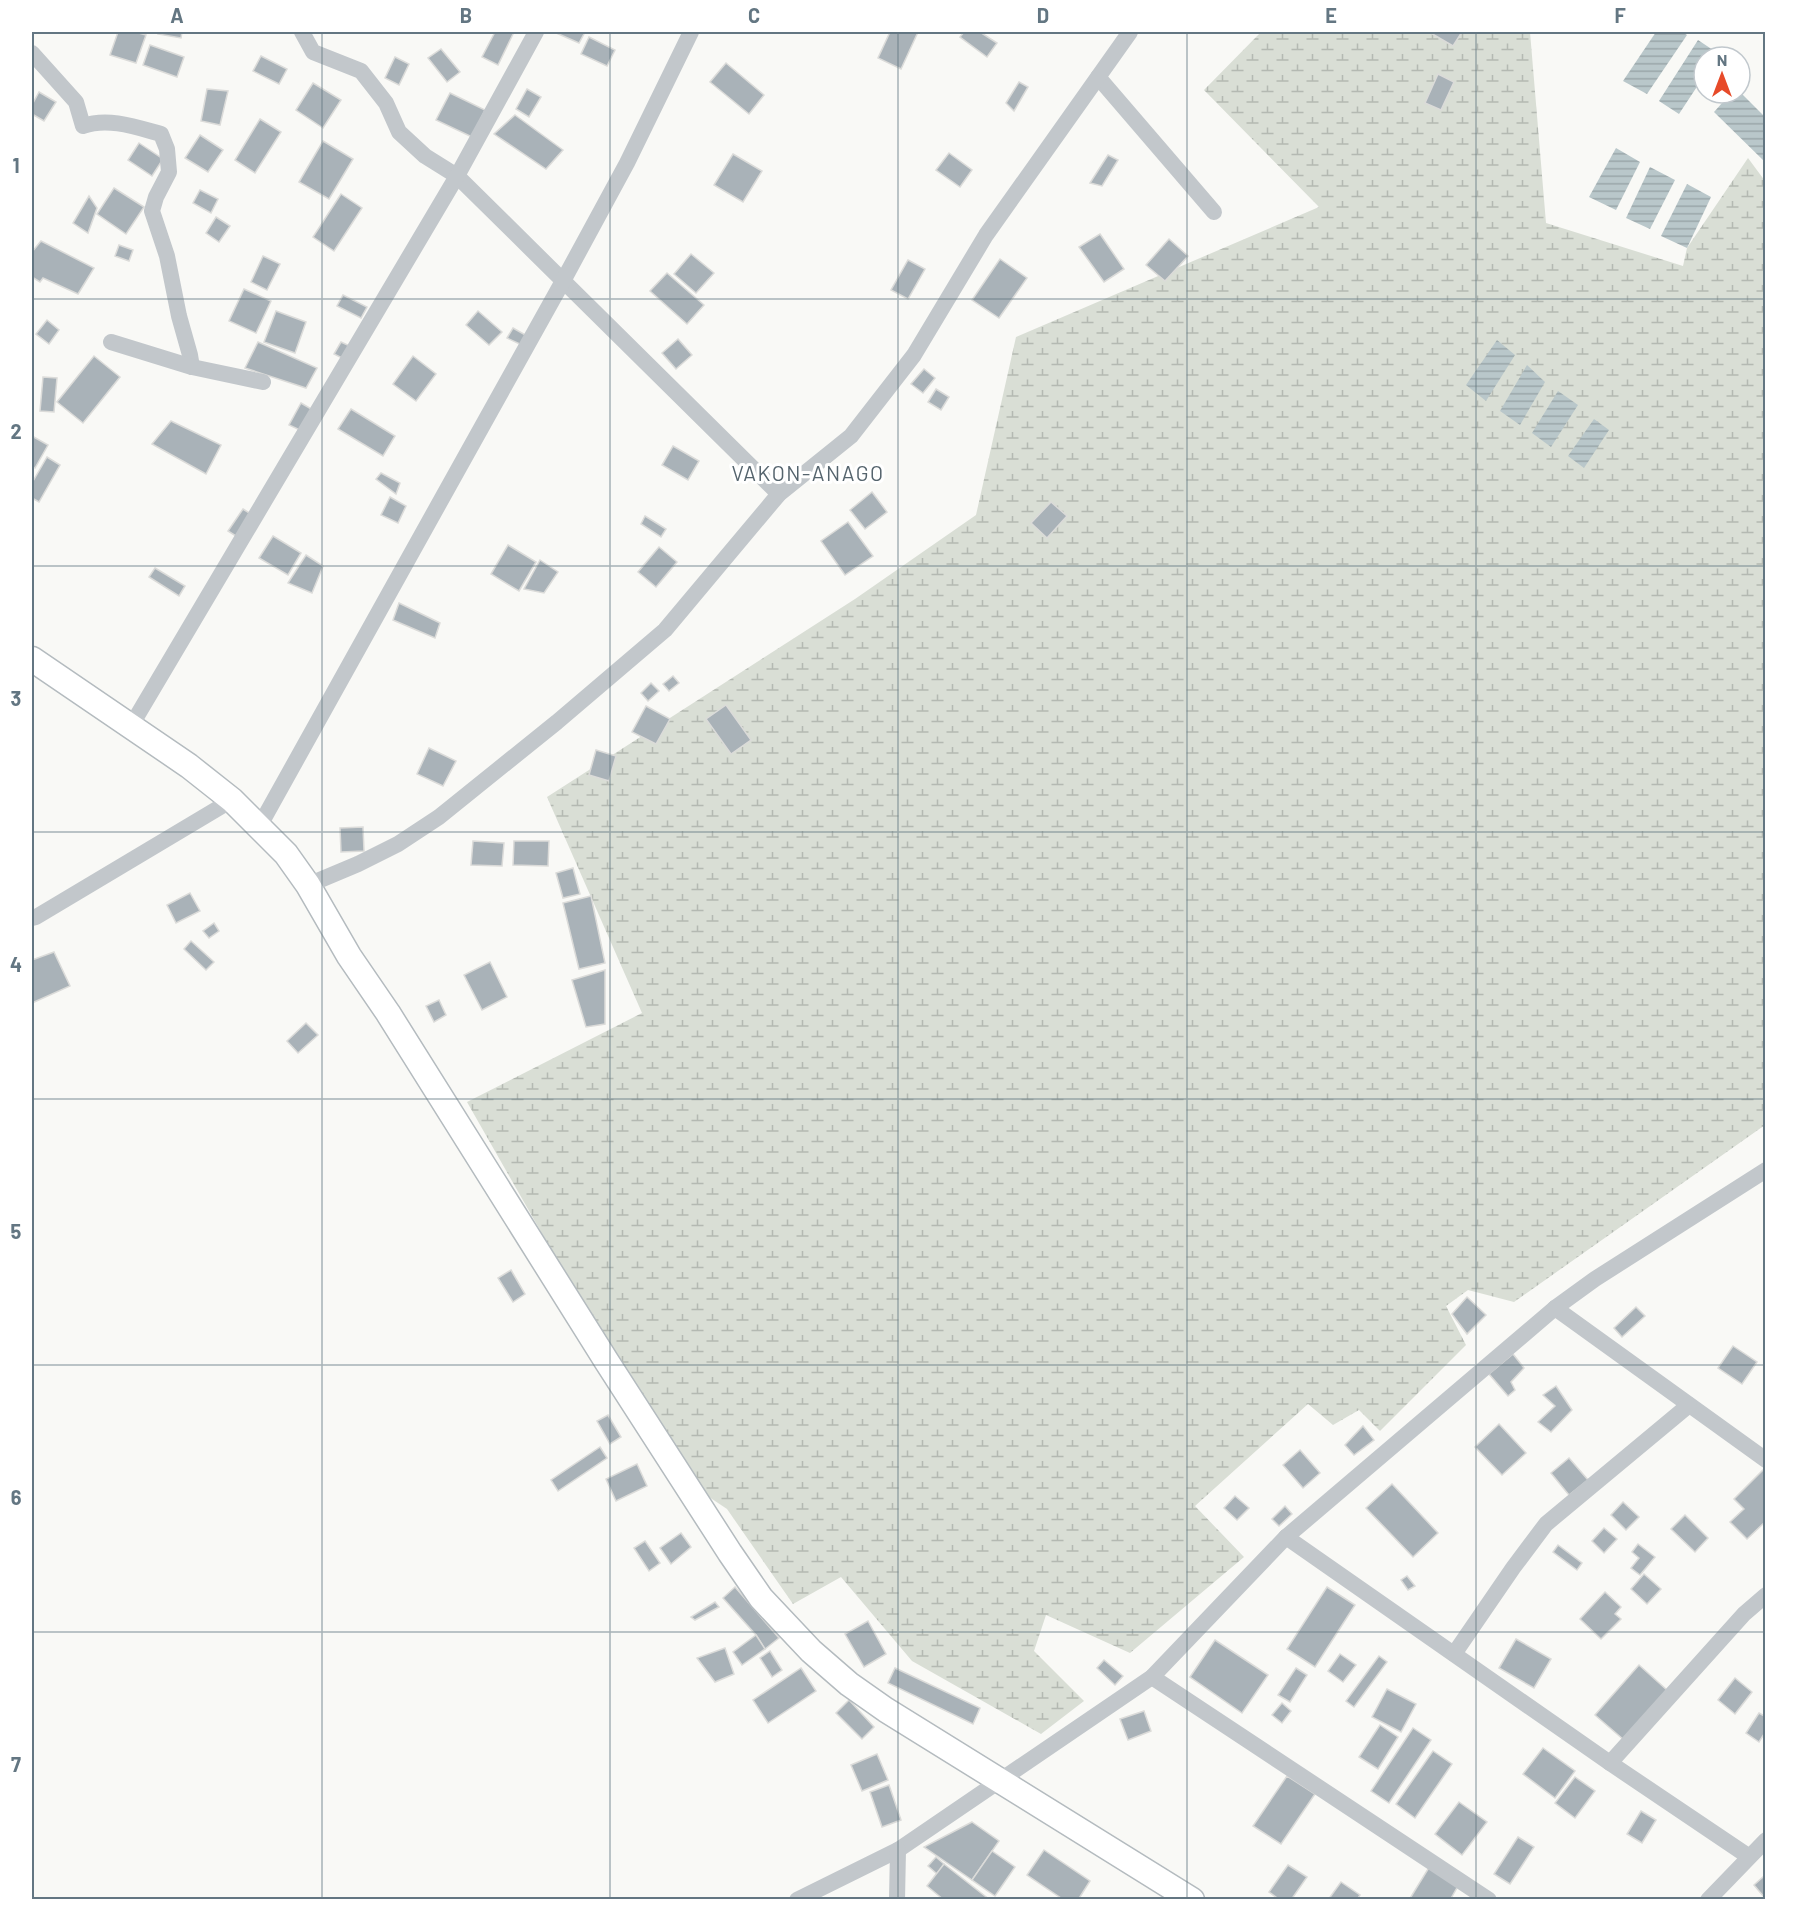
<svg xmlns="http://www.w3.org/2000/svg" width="1797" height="1931" viewBox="0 0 1797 1931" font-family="Barlow,sans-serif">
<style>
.wetland{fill:url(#wetland-marsh)}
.water{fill:url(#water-rules)}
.building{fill:#a9b2b8;stroke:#dbdbd9;stroke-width:1.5}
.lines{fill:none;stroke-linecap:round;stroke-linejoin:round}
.secondary-casing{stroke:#b4bbbf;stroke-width:27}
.street{stroke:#c2c7cb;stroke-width:16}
.secondary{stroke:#fff;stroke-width:24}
.grid{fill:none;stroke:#637682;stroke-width:1.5;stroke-opacity:0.55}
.labels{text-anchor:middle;stroke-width:6;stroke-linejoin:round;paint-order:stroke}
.quarter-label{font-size:21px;letter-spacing:1.5px;fill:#55646d;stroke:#fff}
.neatline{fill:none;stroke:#637682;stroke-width:2}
.grid-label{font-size:20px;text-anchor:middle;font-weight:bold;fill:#637682}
</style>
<defs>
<pattern id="wetland-marsh" width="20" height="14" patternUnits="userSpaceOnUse" patternTransform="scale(1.5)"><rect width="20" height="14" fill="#d9ded5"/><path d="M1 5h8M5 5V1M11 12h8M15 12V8" fill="none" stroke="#b4b9b2"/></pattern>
<pattern id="water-rules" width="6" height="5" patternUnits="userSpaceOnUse" patternTransform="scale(1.5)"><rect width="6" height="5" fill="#b9c7ca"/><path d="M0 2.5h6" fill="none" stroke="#9aa6a9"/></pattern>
</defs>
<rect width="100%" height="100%" fill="#f9f9f6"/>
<path class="wetland" d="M1261,32H1530L1546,223L1683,266L1687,248L1748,158L1765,181V1125L1514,1302L1468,1290L1446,1306L1466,1345L1380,1431L1359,1410L1333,1425L1308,1404L1195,1506L1244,1557L1130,1653L1046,1615L1034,1651L1084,1701L1041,1734L912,1661L841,1577L793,1604L727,1509L703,1493L589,1316L467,1102L642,1013L547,797L855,599L976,515L1016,337L1319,207L1204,90Z"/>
<g class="water">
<path d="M1656,32H1682L1687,35L1647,94L1623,81Z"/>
<path d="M1698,40L1719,54L1717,57H1704V76L1679,114L1659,101Z"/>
<path d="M1740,92L1765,117V162L1714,112L1731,93Z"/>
<path d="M1616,148L1640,162L1616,210L1589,197Z"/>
<path d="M1650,167L1675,180L1650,229L1626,218Z"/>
<path d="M1687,184L1711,197L1687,248L1661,236Z"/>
<path d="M1497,340L1515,355L1486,401L1466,385Z"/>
<path d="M1527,365L1545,382L1520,425L1500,411Z"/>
<path d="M1558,391L1578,405L1551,447L1532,433Z"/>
<path d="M1594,419L1609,430L1584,468L1568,456Z"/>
</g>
<g class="building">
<path d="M118,32H135L146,35L136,63L110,55Z"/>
<path d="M159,32H182L181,38L158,34Z"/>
<path d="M495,32H514L498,65L482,57Z"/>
<path d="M554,32H585L579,43Z"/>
<path d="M890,32H918L901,69L878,58Z"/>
<path d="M964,32H980L997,43L987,57L960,37Z"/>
<path d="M1429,32H1462L1453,46Z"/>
<path d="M589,37L615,50L607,66L581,54Z"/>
<path d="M150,45L184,57L177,77L143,65Z"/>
<path d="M441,49L460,72L447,82L428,58Z"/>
<path d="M261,56L287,69L279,84L253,71Z"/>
<path d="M395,57L409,64L399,85L385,78Z"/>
<path d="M726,63L764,95L749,114L710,82Z"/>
<path d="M1438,74L1454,82L1441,110L1425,103Z"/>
<path d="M1019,82L1028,87L1014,111L1006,103Z"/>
<path d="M313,83L341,100L323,128L296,110Z"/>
<path d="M207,89L228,91L220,125L201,121Z"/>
<path d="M527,89L541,97L529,117L516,109Z"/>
<path d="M39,92L56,102L44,121L32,114V105Z"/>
<path d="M450,93L485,110L472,137L436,120Z"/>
<path d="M515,115L563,150L546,169L494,134Z"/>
<path d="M260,119L281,132L255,173L235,160Z"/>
<path d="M200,135L223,150L208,172L185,158Z"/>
<path d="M323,141L353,159L329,199L299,182Z"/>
<path d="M139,143L163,159L152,176L128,160Z"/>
<path d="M949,153L972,170L960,187L936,170Z"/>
<path d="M733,154L762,171L743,202L714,185Z"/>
<path d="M1108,155L1118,160L1102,186L1090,183Z"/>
<path d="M114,188L144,207L126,234L97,214Z"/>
<path d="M200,190L218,199L211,213L193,203Z"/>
<path d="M341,194L362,208L334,251L313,237Z"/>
<path d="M89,196L97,208L88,233L73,223Z"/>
<path d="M216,217L230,226L219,242L206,233Z"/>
<path d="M1100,234L1124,269L1104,282L1079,247Z"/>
<path d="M1169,239L1188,256L1165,281L1146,265Z"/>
<path d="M41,241L94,268L78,294L43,278L40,282L32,277V252Z"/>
<path d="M119,245L133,250L129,261L115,256Z"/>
<path d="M691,254L714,273L696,293L674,274Z"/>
<path d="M263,256L280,264L267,290L251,282Z"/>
<path d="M1000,259L1027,278L999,318L972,300Z"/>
<path d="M908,260L925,269L908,299L891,290Z"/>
<path d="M667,273L704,305L687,324L650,291Z"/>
<path d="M244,289L271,301L256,333L229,321Z"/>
<path d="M343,295L367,307L361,318L337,306Z"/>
<path d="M276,311L306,322L295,353L264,342Z"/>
<path d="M478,311L502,332L489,345L466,325Z"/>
<path d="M47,320L59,330L49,344L36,334Z"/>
<path d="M513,328L529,337L524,346L507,338Z"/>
<path d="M678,339L692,355L676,369L662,353Z"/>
<path d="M258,342L317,368L306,388L245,368Z"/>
<path d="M341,342L352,347L346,360L334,354Z"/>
<path d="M94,356L120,377L83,423L57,402Z"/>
<path d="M413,356L436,374L416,401L393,384Z"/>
<path d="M924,369L935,378L923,393L911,384Z"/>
<path d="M43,377L57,378L54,412L40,411Z"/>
<path d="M936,389L949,397L941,410L928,402Z"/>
<path d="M301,403L313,410L302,431L289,425Z"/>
<path d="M351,409L395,436L383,456L338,429Z"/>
<path d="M171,421L221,445L206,474L152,444Z"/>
<path d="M32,436L48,445L35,468L32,466Z"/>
<path d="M673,446L699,461L688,480L662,465Z"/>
<path d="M47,457L60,465L39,502L32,498V483Z"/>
<path d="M381,473L400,483L396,494L376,479Z"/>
<path d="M872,492L887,512L865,529L850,510Z"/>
<path d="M390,497L406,506L398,523L381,515Z"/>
<path d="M1051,502L1067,516L1047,538L1031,523Z"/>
<path d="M243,509L254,516L239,538L228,531Z"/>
<path d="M645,516L666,529L661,537L641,524Z"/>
<path d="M848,522L873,556L845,575L821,541Z"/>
<path d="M273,536L301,553L288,575L259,558Z"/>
<path d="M508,545L536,562L519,591L491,574Z"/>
<path d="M659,547L677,562L656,587L638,572Z"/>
<path d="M306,555L323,566L312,593L288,583Z"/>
<path d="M540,560L558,572L544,593L524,589Z"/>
<path d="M155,568L185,586L179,596L149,577Z"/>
<path d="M399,603L440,623L435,638L393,620Z"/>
<path d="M673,676L679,683L669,691L663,684Z"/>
<path d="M651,683L659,691L648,701L641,693Z"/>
<path d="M726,705L751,740L731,754L706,719Z"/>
<path d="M646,706L670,719L656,744L632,732Z"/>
<path d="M429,748L456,761L443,786L417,774Z"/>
<path d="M596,750L616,756L609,781L589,775Z"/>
<path d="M363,827L364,851L341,852L340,828Z"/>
<path d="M473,841L504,843L502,866L471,865Z"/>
<path d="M514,841H549L548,866L513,865Z"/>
<path d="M573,868L580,894L563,898L556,873Z"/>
<path d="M190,893L200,911L176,923L167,905Z"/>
<path d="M591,896L605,963L579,969L563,903Z"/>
<path d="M214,923L219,931L209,938L203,931Z"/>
<path d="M191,941L214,962L206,970L184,949Z"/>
<path d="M54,952L70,986L32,1003V960Z"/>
<path d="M490,962L507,997L482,1010L464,975Z"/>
<path d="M605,970V1024L586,1027L572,980Z"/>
<path d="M439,1000L446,1015L434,1022L426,1006Z"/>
<path d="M306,1023L318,1035L298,1053L287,1041Z"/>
<path d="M511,1270L525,1294L513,1302L498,1278Z"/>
<path d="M1467,1297L1486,1315L1467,1334L1452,1314Z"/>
<path d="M1636,1307L1645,1316L1622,1337L1614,1328Z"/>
<path d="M1733,1346L1757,1362L1742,1384L1718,1368Z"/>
<path d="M1513,1354L1524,1368L1511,1382L1515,1390L1508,1396L1489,1374Z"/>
<path d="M1556,1386L1572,1410L1551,1432L1538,1422L1555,1406L1543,1395Z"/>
<path d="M608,1415L621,1437L610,1444L597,1421Z"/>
<path d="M1499,1424L1526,1453L1502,1475L1475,1447Z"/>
<path d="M1363,1426L1374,1440L1354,1455L1345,1445Z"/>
<path d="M600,1447L607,1458L558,1491L551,1480Z"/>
<path d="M1300,1450L1320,1473L1303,1488L1283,1465Z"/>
<path d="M1569,1458L1588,1480L1569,1495L1551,1473Z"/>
<path d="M637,1464L647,1486L616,1501L606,1479Z"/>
<path d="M1763,1470L1766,1472V1521L1747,1539L1730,1522L1744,1509L1734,1499Z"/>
<path d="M1392,1484L1438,1533L1413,1557L1366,1508Z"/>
<path d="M1235,1496L1249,1508L1237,1520L1224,1508Z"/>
<path d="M1623,1502L1639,1517L1626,1530L1611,1515Z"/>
<path d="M1285,1506L1292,1514L1279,1526L1272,1519Z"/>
<path d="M1685,1515L1708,1538L1695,1552L1671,1529Z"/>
<path d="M1604,1528L1617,1539L1604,1553L1592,1541Z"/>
<path d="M681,1533L691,1547L671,1564L660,1548Z"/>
<path d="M645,1541L660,1563L649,1571L634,1548Z"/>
<path d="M1638,1544L1655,1557L1640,1575L1631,1568L1639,1558L1632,1552Z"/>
<path d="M1558,1545L1582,1563L1577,1570L1553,1552Z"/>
<path d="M1644,1574L1661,1589L1647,1604L1631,1589Z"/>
<path d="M1407,1576L1415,1586L1408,1590L1401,1580Z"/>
<path d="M735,1587L779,1638L765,1649L756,1635L723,1598Z"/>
<path d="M1327,1587L1355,1605L1315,1667L1287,1649Z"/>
<path d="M1605,1592L1621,1607L1615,1614L1621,1619L1601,1639L1580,1619Z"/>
<path d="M715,1602L719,1607L695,1620L691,1617Z"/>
<path d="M868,1621L886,1654L864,1667L845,1634Z"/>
<path d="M756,1635L765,1649L742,1665L733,1652Z"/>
<path d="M1516,1639L1551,1659L1534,1688L1499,1668Z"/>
<path d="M1215,1640L1268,1675L1242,1713L1190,1677Z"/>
<path d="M725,1648L734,1674L715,1682L697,1658Z"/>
<path d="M770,1651L782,1670L772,1677L760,1658Z"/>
<path d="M1340,1654L1356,1665L1343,1682L1328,1671Z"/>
<path d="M1379,1656L1387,1662L1354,1707L1346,1701Z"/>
<path d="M1104,1660L1123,1676L1115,1685L1097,1668Z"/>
<path d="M1639,1665L1668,1691L1624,1740L1595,1715Z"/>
<path d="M801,1668L816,1691L768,1723L753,1700Z"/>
<path d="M895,1668L980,1708L973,1724L888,1683Z"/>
<path d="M1296,1668L1307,1675L1290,1702L1278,1695Z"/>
<path d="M1735,1678L1752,1692L1735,1714L1718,1700Z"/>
<path d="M1387,1689L1416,1704L1401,1732L1372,1717Z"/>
<path d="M849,1700L874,1727L862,1739L836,1713Z"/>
<path d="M1282,1703L1291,1711L1282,1723L1272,1715Z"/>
<path d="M1144,1711L1151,1731L1128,1740L1120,1719Z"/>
<path d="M1759,1713L1766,1717V1731L1759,1742L1746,1733Z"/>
<path d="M1380,1725L1398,1737L1378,1769L1359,1757Z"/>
<path d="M1413,1728L1431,1740L1389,1803L1371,1791Z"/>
<path d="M1543,1748L1575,1771L1555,1798L1523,1774Z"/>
<path d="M1433,1751L1452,1764L1415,1818L1396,1804Z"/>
<path d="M877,1754L888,1780L862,1791L851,1765Z"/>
<path d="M1287,1776L1315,1794L1281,1844L1253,1826Z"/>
<path d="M1575,1777L1595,1791L1575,1818L1555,1803Z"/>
<path d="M889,1785L901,1820L882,1827L870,1792Z"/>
<path d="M1459,1802L1487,1822L1462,1855L1435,1834Z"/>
<path d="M1641,1811L1656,1820L1642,1843L1627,1834Z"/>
<path d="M972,1822L999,1841L972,1880L924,1847Z"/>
<path d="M1518,1837L1534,1847L1510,1884L1494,1874Z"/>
<path d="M1044,1850L1090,1881L1078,1900H1064L1027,1875Z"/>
<path d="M992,1851L1015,1867L995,1896L972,1880Z"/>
<path d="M936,1857L944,1864L937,1874L928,1866Z"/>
<path d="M1433,1861L1462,1879L1450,1900H1409Z"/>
<path d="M944,1864L990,1900H944L927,1886Z"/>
<path d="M1288,1865L1307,1877L1291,1900H1280L1269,1892Z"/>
<path d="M1763,1877L1766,1879L1764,1897L1754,1885Z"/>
<path d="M1341,1882L1360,1895L1357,1900H1328Z"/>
</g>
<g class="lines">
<g class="secondary-casing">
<path id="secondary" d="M32,659L189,766L232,800L286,854L308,885L349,956L388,1013L607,1362L730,1553L761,1598L811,1651L849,1684L886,1710L1192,1900"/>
</g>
<g class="street">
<path d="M302,32L313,52L361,71L386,103L399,132L425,156L457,176L779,494"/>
<path d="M32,53L76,102L83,126C108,117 136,127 161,134L167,149L169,172L156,197L152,211L167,256L179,316L190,355L192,367"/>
<path d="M1098,77L1214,212"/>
<path d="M111,342L192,367L263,382"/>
<path d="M131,726L457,176L536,32"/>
<path d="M259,827L563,281L627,163L691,32"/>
<path d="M308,885L358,864L398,844L439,817L557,722L665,630L779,494L851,436L914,355L986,235L1130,32"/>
<path d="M32,918L36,917L232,800"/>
<path d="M1555,1308L1766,1460"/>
<path d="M1286,1537L1610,1763L1748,1856"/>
<path d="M1454,1654L1513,1568L1546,1524L1689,1405"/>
<path d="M1152,1677L1489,1900"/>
<path d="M1610,1763L1744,1614L1766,1595"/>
<path d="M797,1900L898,1850L1152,1677L1286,1537L1555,1308L1595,1279L1766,1170"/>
<path d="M897,1900L898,1850"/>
<path d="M1708,1900L1766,1840"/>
</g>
<use href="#secondary" class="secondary"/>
</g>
<path class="grid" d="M322,32V1900M610,32V1900M898,32V1900M1187,32V1900M1476,32V1900M32,299H1766M32,566H1766M32,832H1766M32,1099H1766M32,1365H1766M32,1632H1766"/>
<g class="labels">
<g class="quarter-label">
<text x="808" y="481">VAKON-ANAGO</text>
</g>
</g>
<rect width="1797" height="1931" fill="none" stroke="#ffffff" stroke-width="66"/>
<g transform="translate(1722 75)"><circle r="28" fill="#ffffff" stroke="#c1c8cd" stroke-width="1.5"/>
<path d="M0-4.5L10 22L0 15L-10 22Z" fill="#e74a29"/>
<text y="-9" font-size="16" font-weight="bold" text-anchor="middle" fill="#637682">N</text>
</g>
<rect x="33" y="33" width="1731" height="1865" class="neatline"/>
<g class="grid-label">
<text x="177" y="23">A</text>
<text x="466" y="23">B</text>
<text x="754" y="23">C</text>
<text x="1043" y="23">D</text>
<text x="1331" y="23">E</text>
<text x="1620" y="23">F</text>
<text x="16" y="173">1</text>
<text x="16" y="439">2</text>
<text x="16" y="706">3</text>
<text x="16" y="972">4</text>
<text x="16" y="1239">5</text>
<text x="16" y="1505">6</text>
<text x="16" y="1772">7</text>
</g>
</svg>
